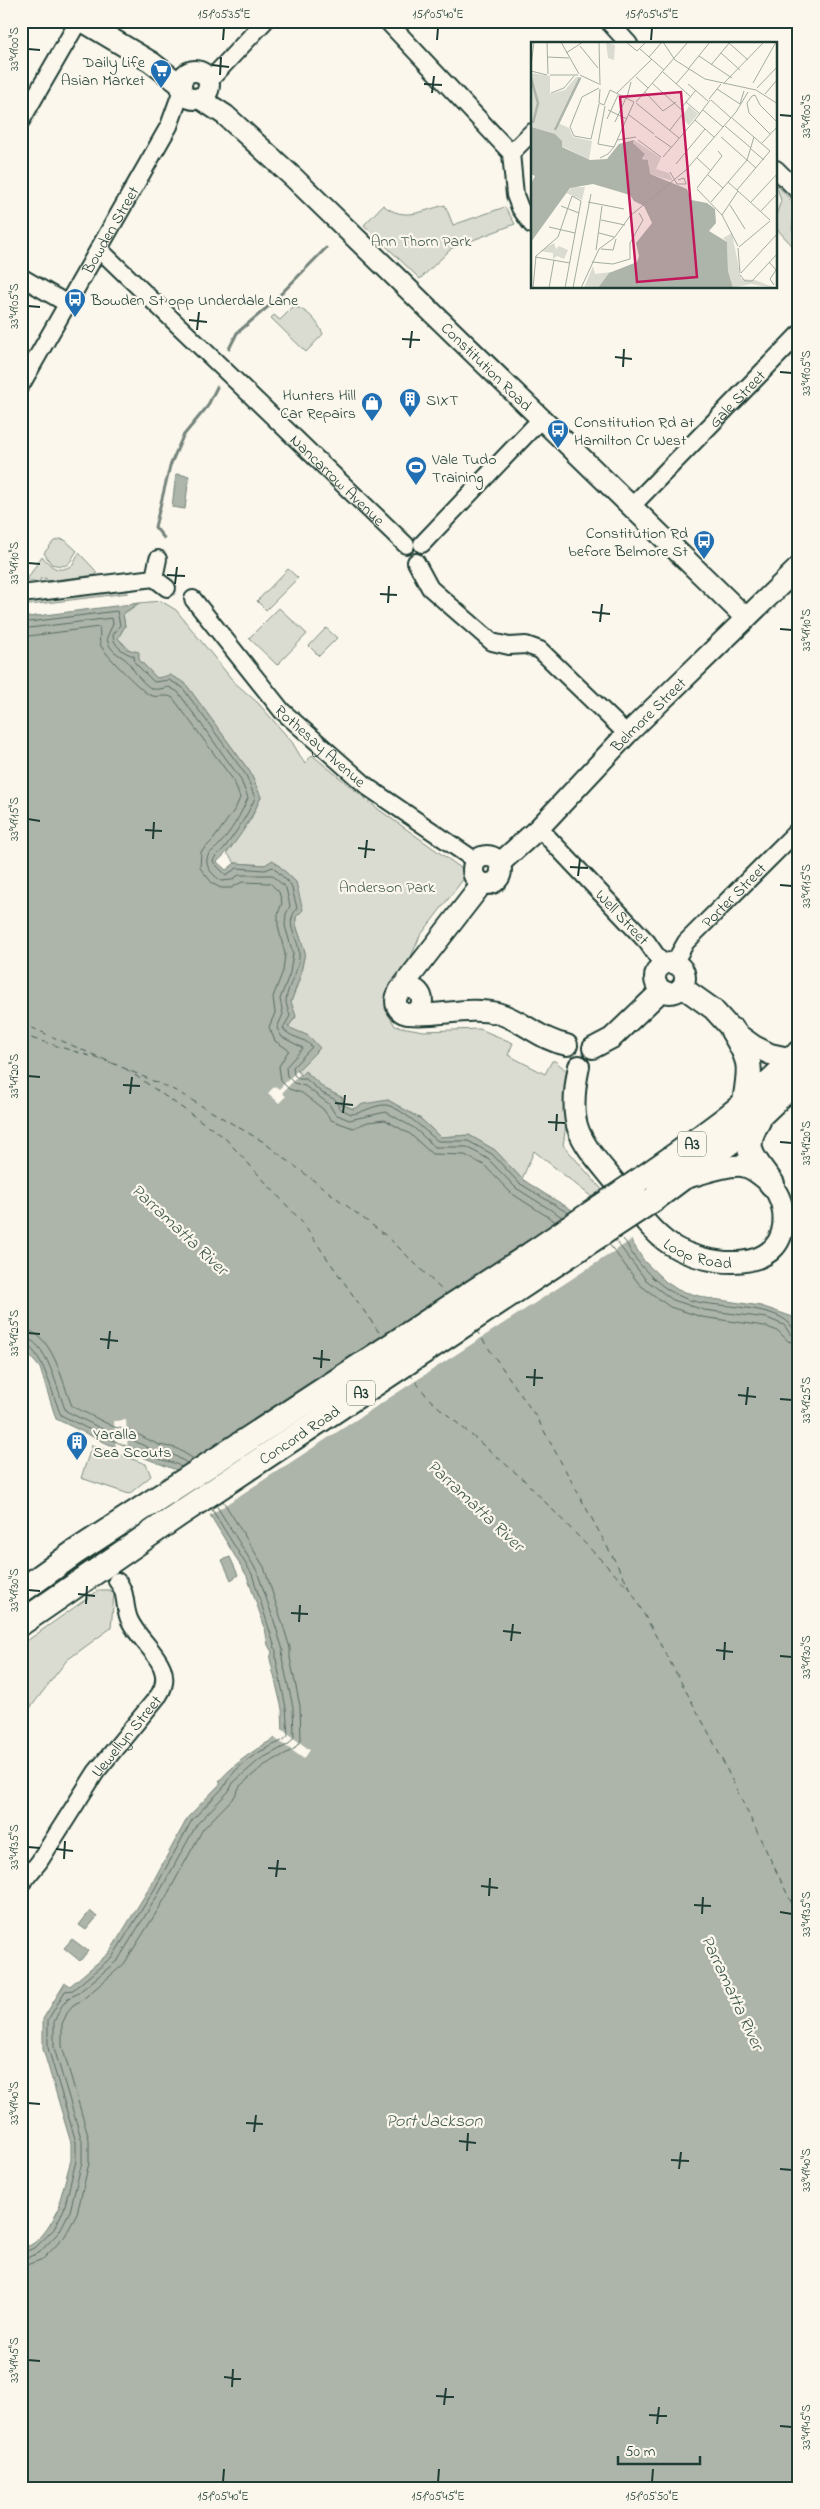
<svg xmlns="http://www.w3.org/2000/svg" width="820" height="2509" viewBox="0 0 820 2509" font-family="'Indie Flower',sans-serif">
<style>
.green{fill:#dbdcd1;stroke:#7d8c82}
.water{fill:#adb4aa;stroke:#74847b}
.pier{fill:#fbf7ec}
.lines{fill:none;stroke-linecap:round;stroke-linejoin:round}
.shore{stroke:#586d63;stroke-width:1}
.stream{stroke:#74847b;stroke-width:3}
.ferry{stroke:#425b52;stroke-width:1;stroke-dasharray:6 5;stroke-linecap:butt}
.minor-casing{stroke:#1f3d34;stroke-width:20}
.major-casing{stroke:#1f3d34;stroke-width:24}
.highway-casing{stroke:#1f3d34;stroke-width:28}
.minor{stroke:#fbf7ec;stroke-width:16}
.major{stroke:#fbf7ec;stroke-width:20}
.highway{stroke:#fbf7ec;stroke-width:24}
.highway-bridge-casing{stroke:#1f3d34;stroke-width:28;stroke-linecap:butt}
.highway-bridge{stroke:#fbf7ec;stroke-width:24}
.ticks{fill:none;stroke:#1f3d34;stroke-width:2}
.labels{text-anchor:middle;stroke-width:4.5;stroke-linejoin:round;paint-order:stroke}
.shield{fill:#fbf7ec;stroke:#61756b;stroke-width:1}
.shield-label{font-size:15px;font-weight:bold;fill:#1f3d34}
.poi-label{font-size:16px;fill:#1f3d34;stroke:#fbf7ec;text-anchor:start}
.street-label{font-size:16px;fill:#1f3d34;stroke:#fbf7ec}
.park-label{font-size:16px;fill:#455d53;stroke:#fbf7ec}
.water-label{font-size:18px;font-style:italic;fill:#425b52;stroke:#fbf7ec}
.inset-river{fill:none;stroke:#adb4aa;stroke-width:2.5}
.inset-road{fill:none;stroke:#a3ada2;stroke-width:1}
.view{fill:#c2185b;fill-opacity:0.15;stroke:#c2185b;stroke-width:2.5}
.inset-edge{fill:none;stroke:#1f3d34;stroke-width:2.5}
.neatline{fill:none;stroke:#1f3d34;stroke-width:2}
.ticks-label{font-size:12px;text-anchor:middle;fill:#1f3d34}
</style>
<rect width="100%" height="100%" fill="#fbf7ec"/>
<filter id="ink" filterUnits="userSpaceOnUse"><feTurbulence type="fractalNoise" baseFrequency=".02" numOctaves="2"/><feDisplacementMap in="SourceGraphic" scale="10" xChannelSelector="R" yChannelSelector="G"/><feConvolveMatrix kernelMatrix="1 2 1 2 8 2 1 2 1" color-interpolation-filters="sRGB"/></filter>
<g filter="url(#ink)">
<g class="green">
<path d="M776,183L793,203L794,213L792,229L799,242V253L776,228V215L781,201Z"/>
<path d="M383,205C404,222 421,211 445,205L453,225L505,207L515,224L452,248L420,279L364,225Z"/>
<path d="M294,306C309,312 316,319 323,334L306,352L271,318L274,315L280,320Z"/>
<path d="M60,539L65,540L77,551C68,563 71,569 51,564L44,553L54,541Z"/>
<path d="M79,553L96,571V575L46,581V578L40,579V582L26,581L42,556C51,567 57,574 73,565Z"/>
<path d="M288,569L298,578L266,610L257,601Z"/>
<path d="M127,589L128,593L21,606V602Z"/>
<path d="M161,601L176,610L234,682L258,703L292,742L305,764L312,755L378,809L468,873L420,936L403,975L392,982L387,990L385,1009L395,1026L424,1031L480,1029L513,1043L508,1055L545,1074L552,1061H555C559,1065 567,1069 568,1075C570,1082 565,1137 563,1145L604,1192L593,1198L534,1151L522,1179L495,1150L469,1135L440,1137L421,1119L388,1100L354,1109L341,1104L343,1098L325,1089L305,1071L301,1075L297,1070L309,1036L287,1028L296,1017L291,1002L300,977L305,952L296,925V882L273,860L265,865L235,863L227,853L251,819L261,797L250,772L185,683L157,678L118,638L125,626L123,614L139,603Z"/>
<path d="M279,608L307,634L277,665L249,638Z"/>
<path d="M326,628L337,638L319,656L309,646Z"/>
<path d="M92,1445L146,1464L151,1476L129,1494L81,1478Z"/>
<path d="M99,1590H110L114,1594L111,1628L67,1660L21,1720V1645Z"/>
</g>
<g class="water">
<path d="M176,474L189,476L185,509L172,507Z"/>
<path d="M139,603L123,614L125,626L118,638L127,649L139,652V660L157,678L170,675L185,683L250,772L261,797C250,821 237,844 217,862L226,870L235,863L265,865L273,860L296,882L303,910L296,917V925L305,952L300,977L291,1002L296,1016L288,1027L309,1036L320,1048L297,1071L301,1075L305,1071L325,1089L343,1098L341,1104L353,1109L363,1104L388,1100L421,1119L440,1137L469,1135L495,1150L522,1179L545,1194L574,1211L629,1237L644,1261L666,1282L678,1290L706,1298L761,1306L793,1317L799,1330V2488H21V2247C38,2249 53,2220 60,2207L59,2203L71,2160V2143L43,2049V2019L65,1983L70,1986L109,1953L150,1887L188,1817L221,1783L219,1781C238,1760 258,1747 283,1734L282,1709L270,1659L272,1652L268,1645L265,1628L247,1576L195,1490L179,1471L108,1444L56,1419L40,1368L21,1345V618Z"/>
<path d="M230,1557L238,1575L231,1580L222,1560Z"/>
<path d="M90,1911L97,1917L86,1930L79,1925Z"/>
<path d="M72,1939L88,1951L80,1961L64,1948Z"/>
</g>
<g class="pier">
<path d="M297,1071L300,1074L282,1093L286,1096L279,1103L268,1093L275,1086L279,1089Z"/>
<path d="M615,1222L633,1239L207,1517L194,1493Z"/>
<path d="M126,1420L128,1453L116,1449L114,1421Z"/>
<path d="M280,1728L310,1750L304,1759L273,1737L280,1733Z"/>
</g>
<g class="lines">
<g class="shore">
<path d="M21,623L117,611L120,625L113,635C113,646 124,653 134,656L135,663L154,682L169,680L182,687L246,775L255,798C247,816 237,831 225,847C221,853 214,855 213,862L226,875L237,868L265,870L273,867L291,885L297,908C284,926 297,933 299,952C301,970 287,984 286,1001C286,1005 289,1011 290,1016L283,1028C288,1038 305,1037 312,1047L293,1067L294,1075L299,1079H306L322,1093L336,1100L339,1108L351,1114C360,1114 373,1105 385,1105C400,1106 426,1132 438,1141H468L492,1154L519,1183L568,1213"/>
<path d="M21,629L112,618L113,624L107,637C108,653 123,655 129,663C134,671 143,685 153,689C158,690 164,688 169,687L178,692L240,778L248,798C241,814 231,832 219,845C215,850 208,852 207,859C205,868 215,877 222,881L231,880L239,875H272L286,888L290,906L286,914L285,926L293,953L290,973L280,999L283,1014L277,1028L282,1037L303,1048L286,1067L287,1076L294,1083L305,1086L329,1104L335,1114L349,1120L386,1112L414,1128L435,1147H467L488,1159L516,1188L562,1217"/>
<path d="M21,637L99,627C101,633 98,640 101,646C104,653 143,693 150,695C158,699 165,693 173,698L234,781L240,798L235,809L213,840L201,852L200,868L213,884L221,888H231L242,882L270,883L279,892L282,903L278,914V926L285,954L283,971L273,997L275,1013L269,1027L275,1041L289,1050L279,1066L281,1081L289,1089L302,1093L323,1109L331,1120L353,1128L368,1122L385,1120L410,1134L432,1154L465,1155L484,1165L511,1193L556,1222"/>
<path d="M621,1237C627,1242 629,1249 633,1255C648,1276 668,1294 693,1301C719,1308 779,1304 793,1328L799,1330"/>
<path d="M615,1240L646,1280L673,1300L704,1310L767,1318L784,1325L790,1334L799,1336"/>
<path d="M609,1244L640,1285L670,1307L702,1317L764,1326L778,1331L788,1341L799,1344"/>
<path d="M21,1329C53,1330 62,1383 72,1406L114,1427L129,1430L159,1445L176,1448L194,1459"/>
<path d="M21,1337C48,1338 57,1392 66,1411L112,1434L126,1437L157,1452L172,1454L187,1463"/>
<path d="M21,1343C43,1346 53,1399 61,1415C91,1431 122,1445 153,1457C163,1461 172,1461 182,1467"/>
<path d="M21,2253L35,2248L54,2229L64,2209L76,2161V2142L48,2048V2020L65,1991L73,1990L113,1956L154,1890L192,1820L224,1787C232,1770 251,1756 267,1748C274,1744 283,1742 288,1736L286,1708L276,1659V1651L252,1574L211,1508"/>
<path d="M21,2260L39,2253L59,2232L70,2211L82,2162V2141L54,2048V2022L61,2007L68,1998L77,1994L118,1960L159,1893L197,1824L229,1791L233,1783L259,1760L289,1744L294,1737L293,1707L282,1658L283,1650L275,1624L257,1571L216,1505"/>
<path d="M21,2267L43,2259L65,2236L77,2214L89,2163V2139L62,2046V2024L68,2011L73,2005L82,2000L124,1964L166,1897L203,1829L235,1796L240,1786L263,1766L294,1749L301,1740L300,1706L290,1658V1648L282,1622L264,1567L223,1501"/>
</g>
<g class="stream">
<path d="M229,349L237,333L270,305L326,248"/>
<path d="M164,538L155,527L170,466L183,436L207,407L217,387"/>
</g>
<g class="ferry">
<path d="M21,1023L176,1091L262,1141L389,1238L448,1296"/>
<path d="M21,1035L116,1064"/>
<path d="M126,1069L224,1137L301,1221L383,1338"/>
<path d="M476,1330L537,1418L711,1737L799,1918"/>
<path d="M409,1373L429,1399L523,1479L629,1589"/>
</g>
<g class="minor-casing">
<g id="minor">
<path d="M387,21L511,153L515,195L520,208L532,225"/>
<path d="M608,21L629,44"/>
<path d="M208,82L265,21"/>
<path d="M21,121L74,29"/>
<path d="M511,153L532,132"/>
<path d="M776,169L799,192"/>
<path id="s1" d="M99,249L406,545"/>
<path d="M21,277L66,303"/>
<path id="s2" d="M21,385L169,126L182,90"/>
<path id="s3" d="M632,506L799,334"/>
<path d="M422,544L542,418"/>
<path d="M416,562L430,588L492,642L509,646L526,645L540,650L627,734"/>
<path d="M154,578L167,588"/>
<path d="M21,594L154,578L158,559"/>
<path id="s4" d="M193,599L282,711L369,788L476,861"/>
<path id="s5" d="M539,828L647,942L663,965"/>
<path id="s6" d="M674,963L686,942L799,829"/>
<path id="s7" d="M21,1884L39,1862L96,1772L159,1695C178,1666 141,1645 130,1621C123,1607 128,1593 117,1581"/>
</g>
</g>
<g class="major-casing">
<g id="major">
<path d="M82,21L151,62L181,85"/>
<circle cx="195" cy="85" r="14"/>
<path id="s8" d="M199,98L225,115L294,178L746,618"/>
<circle cx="487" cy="870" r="14"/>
<path id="s9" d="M500,863L539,828L627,734L799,567"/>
<circle cx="670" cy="978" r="15"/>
<path d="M682,987L713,1009L733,1031L754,1046L770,1054L793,1059"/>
<circle cx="409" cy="1001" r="13"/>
<path d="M399,991L482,884"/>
<path d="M409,1014C438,1017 468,1006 497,1013C523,1020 540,1040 567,1045"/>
<path d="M593,1048L612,1038L662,990"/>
<path id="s10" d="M579,1066C565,1134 583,1141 622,1191C636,1210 651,1232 671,1245C707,1268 791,1277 783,1211C781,1198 775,1187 765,1179C758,1173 751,1167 742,1166C727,1164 698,1175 683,1179"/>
</g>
</g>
<g class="highway-casing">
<g id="highway">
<path d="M733,1031C752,1062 751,1066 745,1102"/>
<path d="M758,1121C740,1150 754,1159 772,1184"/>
<path d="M636,1183C692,1144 752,1104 799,1053"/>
<path d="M654,1199L737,1137L799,1078"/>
<path d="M21,1591L74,1553L533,1253"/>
<path id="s11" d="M21,1623L179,1514L543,1272"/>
</g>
</g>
<use href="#minor" class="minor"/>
<use href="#major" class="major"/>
<use href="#highway" class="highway"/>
<g class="highway-bridge-casing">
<g id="highway-bridge">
<path d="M533,1253L636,1183"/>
<path d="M543,1272L654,1199"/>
</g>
</g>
<use href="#highway-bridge" class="highway-bridge"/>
</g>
</g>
<path class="ticks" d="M223,40L224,28M437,40L438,28M651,40L652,28M28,49L40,50M212,65L229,67M220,75L221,57M424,84L442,85M432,93L434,76M780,115L792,116M28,306L40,307M189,320L207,322M197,330L199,312M402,339L420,340M410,348L412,331M615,357L632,359M623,367L624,349M780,372L792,373M28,563L40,564M167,575L185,576M175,584L177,567M380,594L397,595M388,603L389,586M592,612L610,614M600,622L602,604M780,629L792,630M28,819L40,821M145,830L162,831M153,839L154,822M358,848L375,850M365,858L367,840M570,867L588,868M578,876L580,859M780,885L792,886M28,1076L40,1077M123,1085L140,1086M130,1094L132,1077M335,1103L353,1105M343,1113L345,1095M548,1122L565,1123M556,1131L557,1114M780,1142L792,1143M28,1333L40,1334M100,1339L118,1341M108,1349L110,1331M313,1358L330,1360M321,1368L322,1350M526,1377L543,1378M534,1386L535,1369M738,1395L756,1397M780,1399L792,1400M746,1405L748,1387M28,1590L40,1591M78,1594L95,1596M86,1604L87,1586M291,1613L308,1614M299,1622L300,1605M503,1631L521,1633M511,1641L513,1624M716,1650L733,1652M780,1656L792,1657M724,1660L725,1642M28,1847L40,1848M56,1849L73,1851M64,1859L65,1841M268,1868L286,1869M276,1877L278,1860M481,1886L498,1888M489,1896L490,1878M694,1905L711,1906M780,1912L792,1914M702,1914L703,1897M28,2103L40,2104M246,2123L263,2124M254,2132L256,2115M459,2141L476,2143M467,2151L468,2133M671,2160L689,2161M679,2169L681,2152M780,2169L792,2170M28,2360L40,2361M224,2377L241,2379M232,2387L233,2369M436,2396L454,2397M444,2405L446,2388M649,2415L667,2416M657,2424L659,2407M780,2426L792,2427M223,2482L224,2469M438,2482L439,2469M652,2482L653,2469"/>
<defs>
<g id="supermarket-pin" transform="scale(1.125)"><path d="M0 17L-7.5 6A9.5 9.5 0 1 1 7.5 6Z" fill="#1f6fb2" stroke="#fbf7ec"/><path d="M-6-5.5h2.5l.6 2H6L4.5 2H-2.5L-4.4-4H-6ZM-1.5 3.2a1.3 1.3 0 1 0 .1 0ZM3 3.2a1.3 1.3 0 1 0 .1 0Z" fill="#fff"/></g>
<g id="bus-pin" transform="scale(1.125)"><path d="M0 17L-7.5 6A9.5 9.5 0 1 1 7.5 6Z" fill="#1f6fb2" stroke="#fbf7ec"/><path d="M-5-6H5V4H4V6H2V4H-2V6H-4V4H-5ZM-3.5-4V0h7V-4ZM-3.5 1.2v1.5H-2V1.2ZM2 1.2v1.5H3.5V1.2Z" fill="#fff"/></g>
<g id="building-pin" transform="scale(1.125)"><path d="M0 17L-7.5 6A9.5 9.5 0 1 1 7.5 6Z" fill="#1f6fb2" stroke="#fbf7ec"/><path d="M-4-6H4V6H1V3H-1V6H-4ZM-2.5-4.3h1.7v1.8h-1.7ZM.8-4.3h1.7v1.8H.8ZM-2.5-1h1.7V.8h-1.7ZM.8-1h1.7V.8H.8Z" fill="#fff"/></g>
<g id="shop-pin" transform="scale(1.125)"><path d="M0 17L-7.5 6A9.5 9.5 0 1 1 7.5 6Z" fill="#1f6fb2" stroke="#fbf7ec"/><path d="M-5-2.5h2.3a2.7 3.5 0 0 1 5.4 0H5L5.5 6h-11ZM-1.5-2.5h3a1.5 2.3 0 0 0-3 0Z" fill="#fff"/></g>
<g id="stadium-pin" transform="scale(1.125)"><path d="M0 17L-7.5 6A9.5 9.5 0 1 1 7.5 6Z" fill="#1f6fb2" stroke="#fbf7ec"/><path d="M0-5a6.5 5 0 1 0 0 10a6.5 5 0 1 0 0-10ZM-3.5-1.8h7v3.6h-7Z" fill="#fff"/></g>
</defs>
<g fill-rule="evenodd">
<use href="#supermarket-pin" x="161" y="70"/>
<use href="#bus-pin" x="75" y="299"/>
<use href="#building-pin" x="410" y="399"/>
<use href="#shop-pin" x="372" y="403"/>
<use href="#bus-pin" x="558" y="430"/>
<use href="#stadium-pin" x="416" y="467"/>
<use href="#bus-pin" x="704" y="541"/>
<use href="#building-pin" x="77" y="1442"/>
</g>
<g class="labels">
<g class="shield">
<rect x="678" y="1131.5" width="28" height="25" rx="4"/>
<rect x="347" y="1380.5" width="28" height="25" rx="4"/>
</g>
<g class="shield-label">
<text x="692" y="1149">A3</text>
<text x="361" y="1398">A3</text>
</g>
<g class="poi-label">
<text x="145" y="67" text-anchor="end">Daily Life<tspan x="145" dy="18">Asian Market</tspan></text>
<text x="91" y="305">Bowden St opp Underdale Lane</text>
<text x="356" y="400" text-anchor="end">Hunters Hill<tspan x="356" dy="18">Car Repairs</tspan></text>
<text x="426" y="405">SIXT</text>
<text x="574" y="427">Constitution Rd at<tspan x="574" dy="18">Hamilton Cr West</tspan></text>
<text x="432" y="464">Vale Tudo<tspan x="432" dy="18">Training</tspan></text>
<text x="688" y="538" text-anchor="end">Constitution Rd<tspan x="688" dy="18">before Belmore St</tspan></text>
<text x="93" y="1439">Yaralla<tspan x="93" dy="18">Sea Scouts</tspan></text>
</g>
<g class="street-label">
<text dy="6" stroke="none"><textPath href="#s2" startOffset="179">Bowden Street</textPath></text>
<text dy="6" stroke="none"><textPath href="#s8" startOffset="394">Constitution Road</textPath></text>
<text dy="6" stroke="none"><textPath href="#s3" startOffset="150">Gale Street</textPath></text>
<text dy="6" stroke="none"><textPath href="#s1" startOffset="332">Nancarrow Avenue</textPath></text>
<text dy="6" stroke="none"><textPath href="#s9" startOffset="210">Belmore Street</textPath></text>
<text dy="6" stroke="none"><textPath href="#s4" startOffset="195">Rothesay Avenue</textPath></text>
<text dy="6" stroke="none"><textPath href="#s6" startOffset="91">Porter Street</textPath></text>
<text dy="6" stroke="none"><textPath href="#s5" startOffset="122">Well Street</textPath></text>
<text dy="6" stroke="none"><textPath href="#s10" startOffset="242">Loop Road</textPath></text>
<text dy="6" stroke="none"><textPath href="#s11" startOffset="336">Concord Road</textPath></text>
<text dy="6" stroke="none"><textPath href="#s7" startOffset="182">Llewellyn Street</textPath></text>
</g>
<g class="park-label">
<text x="421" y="246">Ann Thorn Park</text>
<text x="387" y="892">Anderson Park</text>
</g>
<g class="water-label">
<text transform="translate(180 1229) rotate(43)" y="6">Parramatta River</text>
<text transform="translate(476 1505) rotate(43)" y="6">Parramatta River</text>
<text transform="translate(733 1992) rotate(65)" y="6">Parramatta River</text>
<text x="434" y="2126">Port Jackson</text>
</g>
</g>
<g transform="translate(531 42)">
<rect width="246" height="246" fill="#fbf7ec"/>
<path d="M75,0L84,3L83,18L77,16ZM0,31L19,34V52L34,48L45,35H51L27,81L38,86L42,95L61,99L58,118L35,106L0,96ZM158,64L167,72L158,83L150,76ZM103,98L130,116L125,127L138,131L142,139L118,132V120L112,116L114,112L102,101ZM41,145H54L51,158L35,151ZM201,191L210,237L224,238L244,246L220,242L202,246L197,229L196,200L192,196ZM23,201L25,207L28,204L37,208L33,217L26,214L22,217V211L9,209ZM62,224L64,232L80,230L67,246H53Z" fill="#dbdcd1"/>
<path d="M0,85L24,92L31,99V105L59,118L76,117L88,102L103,98L102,101L114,112L111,117L117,118L119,132L156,147L160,158L176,161L184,167L185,181L178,189L196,200L197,229L202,246H67L78,231L106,220L108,214L105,201L121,181L113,164L103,159L99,153L62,142L39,146L0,200V142L4,134L0,132Z" fill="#adb4aa"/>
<path class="inset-river" d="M0,36L7,61L2,81M24,88L49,36M0,122H74L109,134L129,146M46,123L99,131M109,135L125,149M132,149L168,203L187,246M129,154L143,166"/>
<path class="inset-road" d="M16,0L17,32M30,0L48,32M68,0L69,43M95,0L106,9L115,0M132,0L144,18L174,37L225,48L247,62M198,1L217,18M49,4L67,26M109,7L133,28M35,11L52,0M190,11L209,28M168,14L201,36M16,15L38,16M118,15L131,0M180,23L199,0M0,24L3,0M158,26L179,0M0,29L16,33M132,30L160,55M19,33H47M49,33L68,42M105,35L117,46M121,41L153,70L139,88M193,41L233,0M222,41L245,0M145,42L158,27M157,42L177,59M68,46L51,55L39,85L43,94L60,97L68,62M226,46L247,24M69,47L68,61L73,63M186,47L209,62L213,49M114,50L132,69L145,60M20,51L33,46L43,34M86,51L121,17M234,52L246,38M96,55L100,40M178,57L190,42M180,58L200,76M105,60L157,0M155,60L169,72M105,61L148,96M73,63L79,48L103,60M74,64L67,102L83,105M151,65L165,48M77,68L96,77M172,68L192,85M98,73L123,92M201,76L239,109M76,77L87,53M164,78L179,58M84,80L95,56M194,84L220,106M239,92L218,71L216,61L221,54L224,53L229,63L247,81M124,94L140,105M190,95L225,126M86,98L105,95M107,98L130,115M230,102L247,84M83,105L103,60M220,107L233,118M132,115L164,78L183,95M69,116L77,112L83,105M166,116L180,129M145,122L174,87M139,130L146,142H155L153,136L147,138M177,133L192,146M197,140L239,178M166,146L191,114L187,109M166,147L191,173L207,204M206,148L239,109M57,160L93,167M180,160L216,118L223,95M220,160L247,131M199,163L214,187M30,164L48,171M230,169L247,151M191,173L207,149M70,178L94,183M18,185L44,191M68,191L83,195M208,205L239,179M207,206L209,231M70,207L82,208L85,197M65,208L71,164M4,215L39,221M61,220L82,222L99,217V201L112,178L108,171M238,220L245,228L239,237L243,243M210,231L247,191M209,233L214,239H221L247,211M2,246L5,214L27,195L41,154L50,159M18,246L23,218M34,246L50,159M42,246L60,152M50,246L68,207L83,196L99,174L155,128L205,70L217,50"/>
<path class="view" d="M150,50L166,235L106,240L89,55Z"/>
<rect width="246" height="246" class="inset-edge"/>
</g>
<rect width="820" height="2509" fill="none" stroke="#fbf7ec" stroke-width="55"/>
<path d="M618 2456v8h82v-8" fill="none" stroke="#1f3d34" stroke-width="2.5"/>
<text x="625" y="2456" font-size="15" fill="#1f3d34" stroke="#fbf7ec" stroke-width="4" paint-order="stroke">50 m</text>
<rect x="28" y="28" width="764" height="2454" class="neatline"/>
<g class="ticks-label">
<text x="224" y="18">151°05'35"E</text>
<text x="438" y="18">151°05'40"E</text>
<text x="652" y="18">151°05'45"E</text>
<text transform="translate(14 49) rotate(-90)" y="4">33°49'00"S</text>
<text transform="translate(806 116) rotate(-90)" y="4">33°49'00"S</text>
<text transform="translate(14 306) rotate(-90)" y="4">33°49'05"S</text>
<text transform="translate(806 373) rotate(-90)" y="4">33°49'05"S</text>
<text transform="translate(14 563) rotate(-90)" y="4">33°49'10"S</text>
<text transform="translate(806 630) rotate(-90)" y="4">33°49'10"S</text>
<text transform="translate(14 819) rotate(-90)" y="4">33°49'15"S</text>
<text transform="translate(806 886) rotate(-90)" y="4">33°49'15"S</text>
<text transform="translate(14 1076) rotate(-90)" y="4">33°49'20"S</text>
<text transform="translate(806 1143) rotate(-90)" y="4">33°49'20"S</text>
<text transform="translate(14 1333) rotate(-90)" y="4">33°49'25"S</text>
<text transform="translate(806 1400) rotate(-90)" y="4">33°49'25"S</text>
<text transform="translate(14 1590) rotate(-90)" y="4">33°49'30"S</text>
<text transform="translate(806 1657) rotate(-90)" y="4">33°49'30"S</text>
<text transform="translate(14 1847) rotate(-90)" y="4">33°49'35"S</text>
<text transform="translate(806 1914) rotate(-90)" y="4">33°49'35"S</text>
<text transform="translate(14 2103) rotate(-90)" y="4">33°49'40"S</text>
<text transform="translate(806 2170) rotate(-90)" y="4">33°49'40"S</text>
<text transform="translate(14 2360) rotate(-90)" y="4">33°49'45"S</text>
<text transform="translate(806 2427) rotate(-90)" y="4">33°49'45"S</text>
<text x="223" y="2500">151°05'40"E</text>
<text x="438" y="2500">151°05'45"E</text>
<text x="652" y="2500">151°05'50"E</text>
</g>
</svg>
